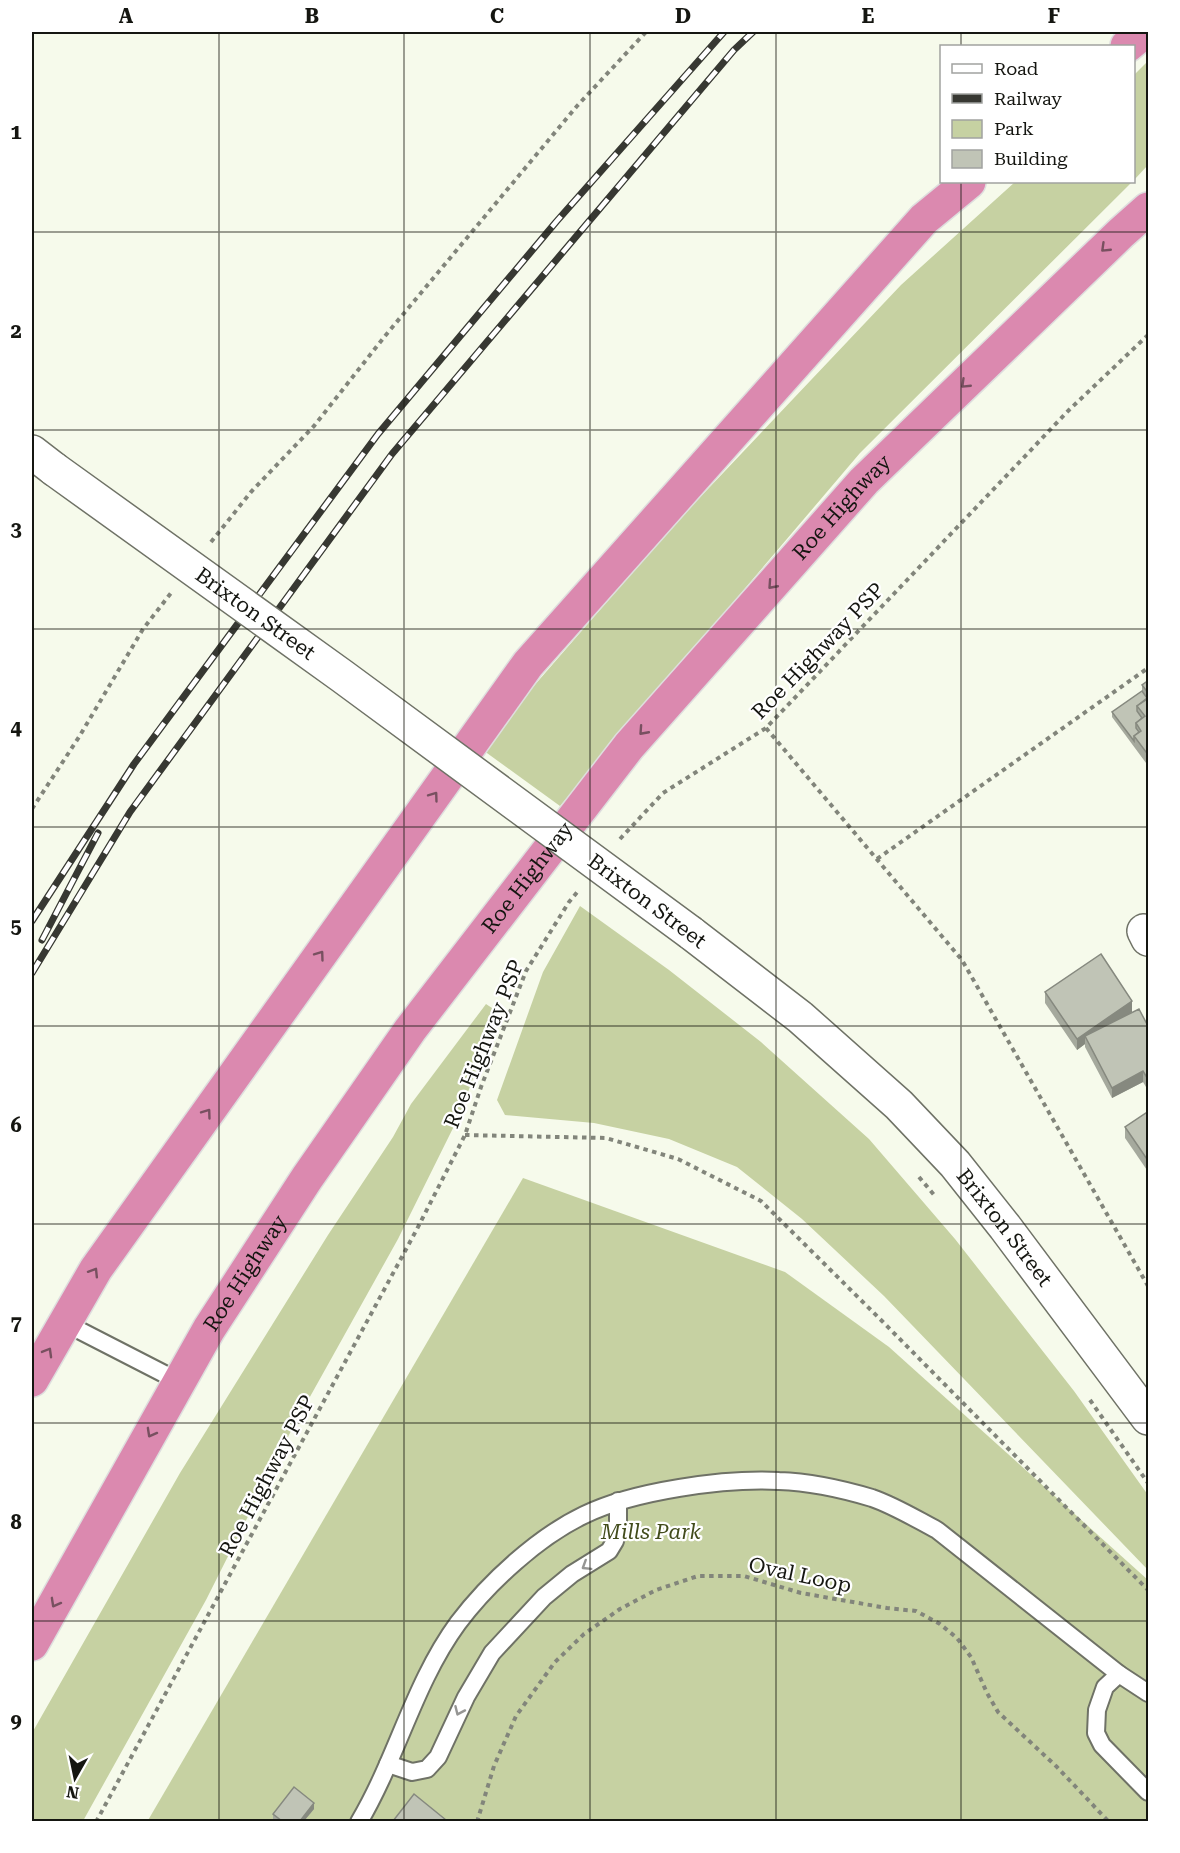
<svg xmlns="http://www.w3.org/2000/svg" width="1180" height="1853" viewBox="0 0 1180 1853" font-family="'Roboto Serif',serif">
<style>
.green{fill:#c6d1a2}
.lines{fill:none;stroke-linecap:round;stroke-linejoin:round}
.service-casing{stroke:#6f7266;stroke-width:20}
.minor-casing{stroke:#6f7266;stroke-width:36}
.secondary-casing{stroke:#6f7266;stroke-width:36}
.motorway-casing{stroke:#dedede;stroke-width:36}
.path{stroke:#82857b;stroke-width:4;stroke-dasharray:4.5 4.5;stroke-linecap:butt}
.service{stroke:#fff;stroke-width:16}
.minor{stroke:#fff;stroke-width:33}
.secondary{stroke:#fff;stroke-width:33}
.motorway{stroke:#db89af;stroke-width:33}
.rail-casing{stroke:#373832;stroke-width:7}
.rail{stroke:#fff;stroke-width:4.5;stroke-dasharray:14;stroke-linecap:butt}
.secondary-bridge-casing{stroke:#6f7266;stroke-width:36;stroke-linecap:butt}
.secondary-bridge{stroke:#fff;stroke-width:33}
.wall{fill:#a5a99d}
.shaded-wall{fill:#86897f}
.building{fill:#c0c4b6;stroke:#86897f;stroke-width:1.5}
.oneway{stroke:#785060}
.oneway2{stroke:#969694}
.grid{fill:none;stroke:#151611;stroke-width:1.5;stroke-opacity:0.55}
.labels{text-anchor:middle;stroke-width:4.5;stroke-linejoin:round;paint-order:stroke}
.street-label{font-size:21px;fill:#151611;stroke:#fff}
.park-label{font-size:21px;font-style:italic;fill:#424c1c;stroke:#fff}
.neatline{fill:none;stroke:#151611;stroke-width:2}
.grid-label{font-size:20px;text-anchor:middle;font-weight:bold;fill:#151611}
</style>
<rect width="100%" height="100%" fill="#f6faeb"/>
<g class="green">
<path d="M1148,61V165L1134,180V75Z"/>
<path d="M1015,182H1132L860,453L560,806L480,748L671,528L901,285Z"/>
<path d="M580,906L669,970L761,1042L869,1139L955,1239L1074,1391L1148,1495V1570L884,1296L802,1219L737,1167L669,1139L594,1123L505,1115L497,1100L543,972Z"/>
<path d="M486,1004L495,1010L488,1037L460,1114L398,1239L292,1429L206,1600L83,1821H32V1733L180,1473L328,1235L393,1137L411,1104Z"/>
<path d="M523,1178L785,1272L889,1347L1148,1580V1821L147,1822Z"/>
</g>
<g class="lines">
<g class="service-casing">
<g id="service">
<path d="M65,1323L180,1382"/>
<path d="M1119,1674L1105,1687L1097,1710L1096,1733L1102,1745L1148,1792"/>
<path d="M388,1764L412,1772L427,1769L438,1757L466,1697L492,1653L544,1597L572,1574L609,1551L615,1541L618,1527V1501"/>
<path d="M359,1822C397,1758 414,1683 458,1623C489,1582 538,1537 584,1515C633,1491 725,1478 779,1481C811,1482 842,1489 872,1498C895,1506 916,1519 937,1530L1119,1674L1148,1693"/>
</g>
</g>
<g class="minor-casing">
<path id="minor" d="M1144,931L1148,939"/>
</g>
<g class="secondary-casing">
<g id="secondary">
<path d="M32,452L54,469"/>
<path id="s1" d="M691,933L800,1017L899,1105L955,1164L1005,1227L1148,1418"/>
</g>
</g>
<g class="motorway-casing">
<g id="motorway">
<path d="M1127,46L1144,32"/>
<path d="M32,1380L96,1269L528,664L924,219L969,182"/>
<path id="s2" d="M32,1644L209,1329L307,1178L410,1030L629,746L864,481L1121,233L1148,209"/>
</g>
</g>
<g class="path">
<path d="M211,542L251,492L314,426L385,336L577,106L646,32"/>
<path d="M766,728L962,960L1148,1286"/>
<path d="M32,809L79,737L143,629L171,593"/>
<path d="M620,839L663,793L766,728L1069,410L1148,335"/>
<path d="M877,859L1148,668"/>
<path d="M465,1135L606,1138L678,1159L761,1201L882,1321L1148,1590"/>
<path d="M919,1177L935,1196"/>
<path d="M1090,1400L1148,1483"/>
<path d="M96,1822L417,1229L465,1135L481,1087L526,971L569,902L579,890"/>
<path d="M477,1822L494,1766L516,1716L555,1662L584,1634L620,1609L656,1590L698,1576H744L801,1593L887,1608L916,1611L940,1624L957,1638L971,1657L987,1693L998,1712L1057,1767L1109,1822"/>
</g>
<use href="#service" class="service"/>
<use href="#minor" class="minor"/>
<use href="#secondary" class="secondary"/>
<use href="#motorway" class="motorway"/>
<g class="rail-casing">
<g id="rail">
<path d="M32,921L134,764L378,434L556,222L724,32"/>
<path d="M42,940L98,833"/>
<path d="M32,973L130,812L392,454L734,50L753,32"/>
</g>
</g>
<use href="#rail" class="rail"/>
<g class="secondary-bridge-casing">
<g id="secondary-bridge">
<path id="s3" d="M54,469L342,676L691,933"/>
</g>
</g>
<use href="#secondary-bridge" class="secondary-bridge"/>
</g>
<g class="wall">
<path d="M1149,680V767L1112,717V712L1142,691V685Z"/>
<path d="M1045,992L1132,1012L1129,1014L1149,1028V1092L1143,1082L1112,1098L1085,1047V1044L1077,1050L1045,1003Z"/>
<path d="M1149,1111V1173L1125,1138V1127Z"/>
<path d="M314,1809L304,1821H275L273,1820V1814Z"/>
</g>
<g class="shaded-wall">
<path d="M1132,1001V1012L1088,1042L1085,1036V1044L1077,1050V1039Z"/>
<path d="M1143,1071V1082L1112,1098V1088Z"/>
<path d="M314,1803V1809L304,1821H300Z"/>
</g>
<g class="building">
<path d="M1149,680V694L1142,685Z"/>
<path d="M1142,691L1147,698L1137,706V711L1142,718L1136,723V728L1139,732L1134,736V741L1112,712Z"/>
<path d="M1149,698V756L1134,736L1141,731L1136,723L1145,716L1137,706Z"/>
<path d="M1101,954L1132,1001L1077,1039L1045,992Z"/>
<path d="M1139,1009L1149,1028V1081L1143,1071L1112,1088L1085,1036Z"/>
<path d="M1149,1111V1162L1125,1127Z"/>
<path d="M294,1787L314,1803L300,1821H282L273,1814Z"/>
<path d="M414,1794L446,1820L445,1821H393Z"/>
</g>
<defs><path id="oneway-chevron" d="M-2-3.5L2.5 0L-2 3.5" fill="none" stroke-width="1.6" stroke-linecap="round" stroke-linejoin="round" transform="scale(1.5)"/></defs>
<g class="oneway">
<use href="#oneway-chevron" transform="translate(1105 248) rotate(136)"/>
<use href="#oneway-chevron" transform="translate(965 384) rotate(136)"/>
<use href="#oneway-chevron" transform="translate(772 585) rotate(132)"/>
<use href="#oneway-chevron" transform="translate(643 731) rotate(132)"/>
<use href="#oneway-chevron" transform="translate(434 796) rotate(-54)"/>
<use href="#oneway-chevron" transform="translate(320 955) rotate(-54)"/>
<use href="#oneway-chevron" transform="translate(207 1113) rotate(-54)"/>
<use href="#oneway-chevron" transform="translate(94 1272) rotate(-58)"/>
<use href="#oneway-chevron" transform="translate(48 1352) rotate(-60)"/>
<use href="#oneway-chevron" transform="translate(151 1433) rotate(119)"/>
<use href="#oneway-chevron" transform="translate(55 1603) rotate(119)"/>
</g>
<g class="oneway2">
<use href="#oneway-chevron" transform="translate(586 1566) rotate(148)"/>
<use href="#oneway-chevron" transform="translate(459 1711) rotate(114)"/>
</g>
<path class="grid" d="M219,32V1822M404,32V1822M590,32V1822M776,32V1822M961,32V46M961,182V1822M32,232H1148M32,430H1148M32,629H1148M32,827H1148M32,1026H1148M32,1224H1148M32,1423H1148M32,1621H1148"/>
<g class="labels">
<g class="street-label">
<text dy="7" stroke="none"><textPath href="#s2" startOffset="1400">Roe Highway</textPath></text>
<text dy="7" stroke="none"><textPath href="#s3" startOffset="248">Brixton Street</textPath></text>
<text transform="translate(818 651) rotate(-46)" y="7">Roe Highway PSP</text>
<text dy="7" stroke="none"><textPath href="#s2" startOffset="914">Roe Highway</textPath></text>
<text transform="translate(647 901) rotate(37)" y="7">Brixton Street</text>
<text transform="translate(484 1044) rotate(-68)" y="7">Roe Highway PSP</text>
<text dy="7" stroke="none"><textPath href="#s1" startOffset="432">Brixton Street</textPath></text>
<text dy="7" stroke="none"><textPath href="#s2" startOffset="428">Roe Highway</textPath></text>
<text transform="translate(267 1476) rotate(-62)" y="7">Roe Highway PSP</text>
<text transform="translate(800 1575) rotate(12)" y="7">Oval Loop</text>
</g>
<g class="park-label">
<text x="651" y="1539">Mills Park</text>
</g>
</g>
<rect width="1180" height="1853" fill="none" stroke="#ffffff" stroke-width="66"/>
<rect x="940" y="45" width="195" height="138" fill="#ffffff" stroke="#a1a2a0" stroke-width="1.5"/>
<rect x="952" y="64" width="30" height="9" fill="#ffffff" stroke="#a1a2a0" stroke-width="1.5"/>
<text x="994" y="75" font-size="18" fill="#151611">Road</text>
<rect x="952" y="94" width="30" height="9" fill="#373832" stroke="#a1a2a0" stroke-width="1.5"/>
<text x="994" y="105" font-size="18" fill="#151611">Railway</text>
<rect x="952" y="120" width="30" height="18" fill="#c6d1a2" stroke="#a1a2a0" stroke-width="1.5"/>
<text x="994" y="135" font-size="18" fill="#151611">Park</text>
<rect x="952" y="150" width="30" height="18" fill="#c0c4b6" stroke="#a1a2a0" stroke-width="1.5"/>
<text x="994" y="165" font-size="18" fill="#151611">Building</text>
<g transform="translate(75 1778) rotate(189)" stroke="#ffffff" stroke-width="4.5" paint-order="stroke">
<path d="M0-4.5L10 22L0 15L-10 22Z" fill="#151611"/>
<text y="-9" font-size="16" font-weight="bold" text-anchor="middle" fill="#151611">N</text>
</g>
<rect x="33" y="33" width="1114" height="1787" class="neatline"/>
<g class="grid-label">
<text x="126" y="23">A</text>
<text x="312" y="23">B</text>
<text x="497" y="23">C</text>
<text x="683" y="23">D</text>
<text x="868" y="23">E</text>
<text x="1054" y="23">F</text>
<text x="16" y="139">1</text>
<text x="16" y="338">2</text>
<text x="16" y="536">3</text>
<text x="16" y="735">4</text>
<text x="16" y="933">5</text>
<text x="16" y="1132">6</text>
<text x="16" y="1330">7</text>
<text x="16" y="1529">8</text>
<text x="16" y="1728">9</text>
</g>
</svg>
